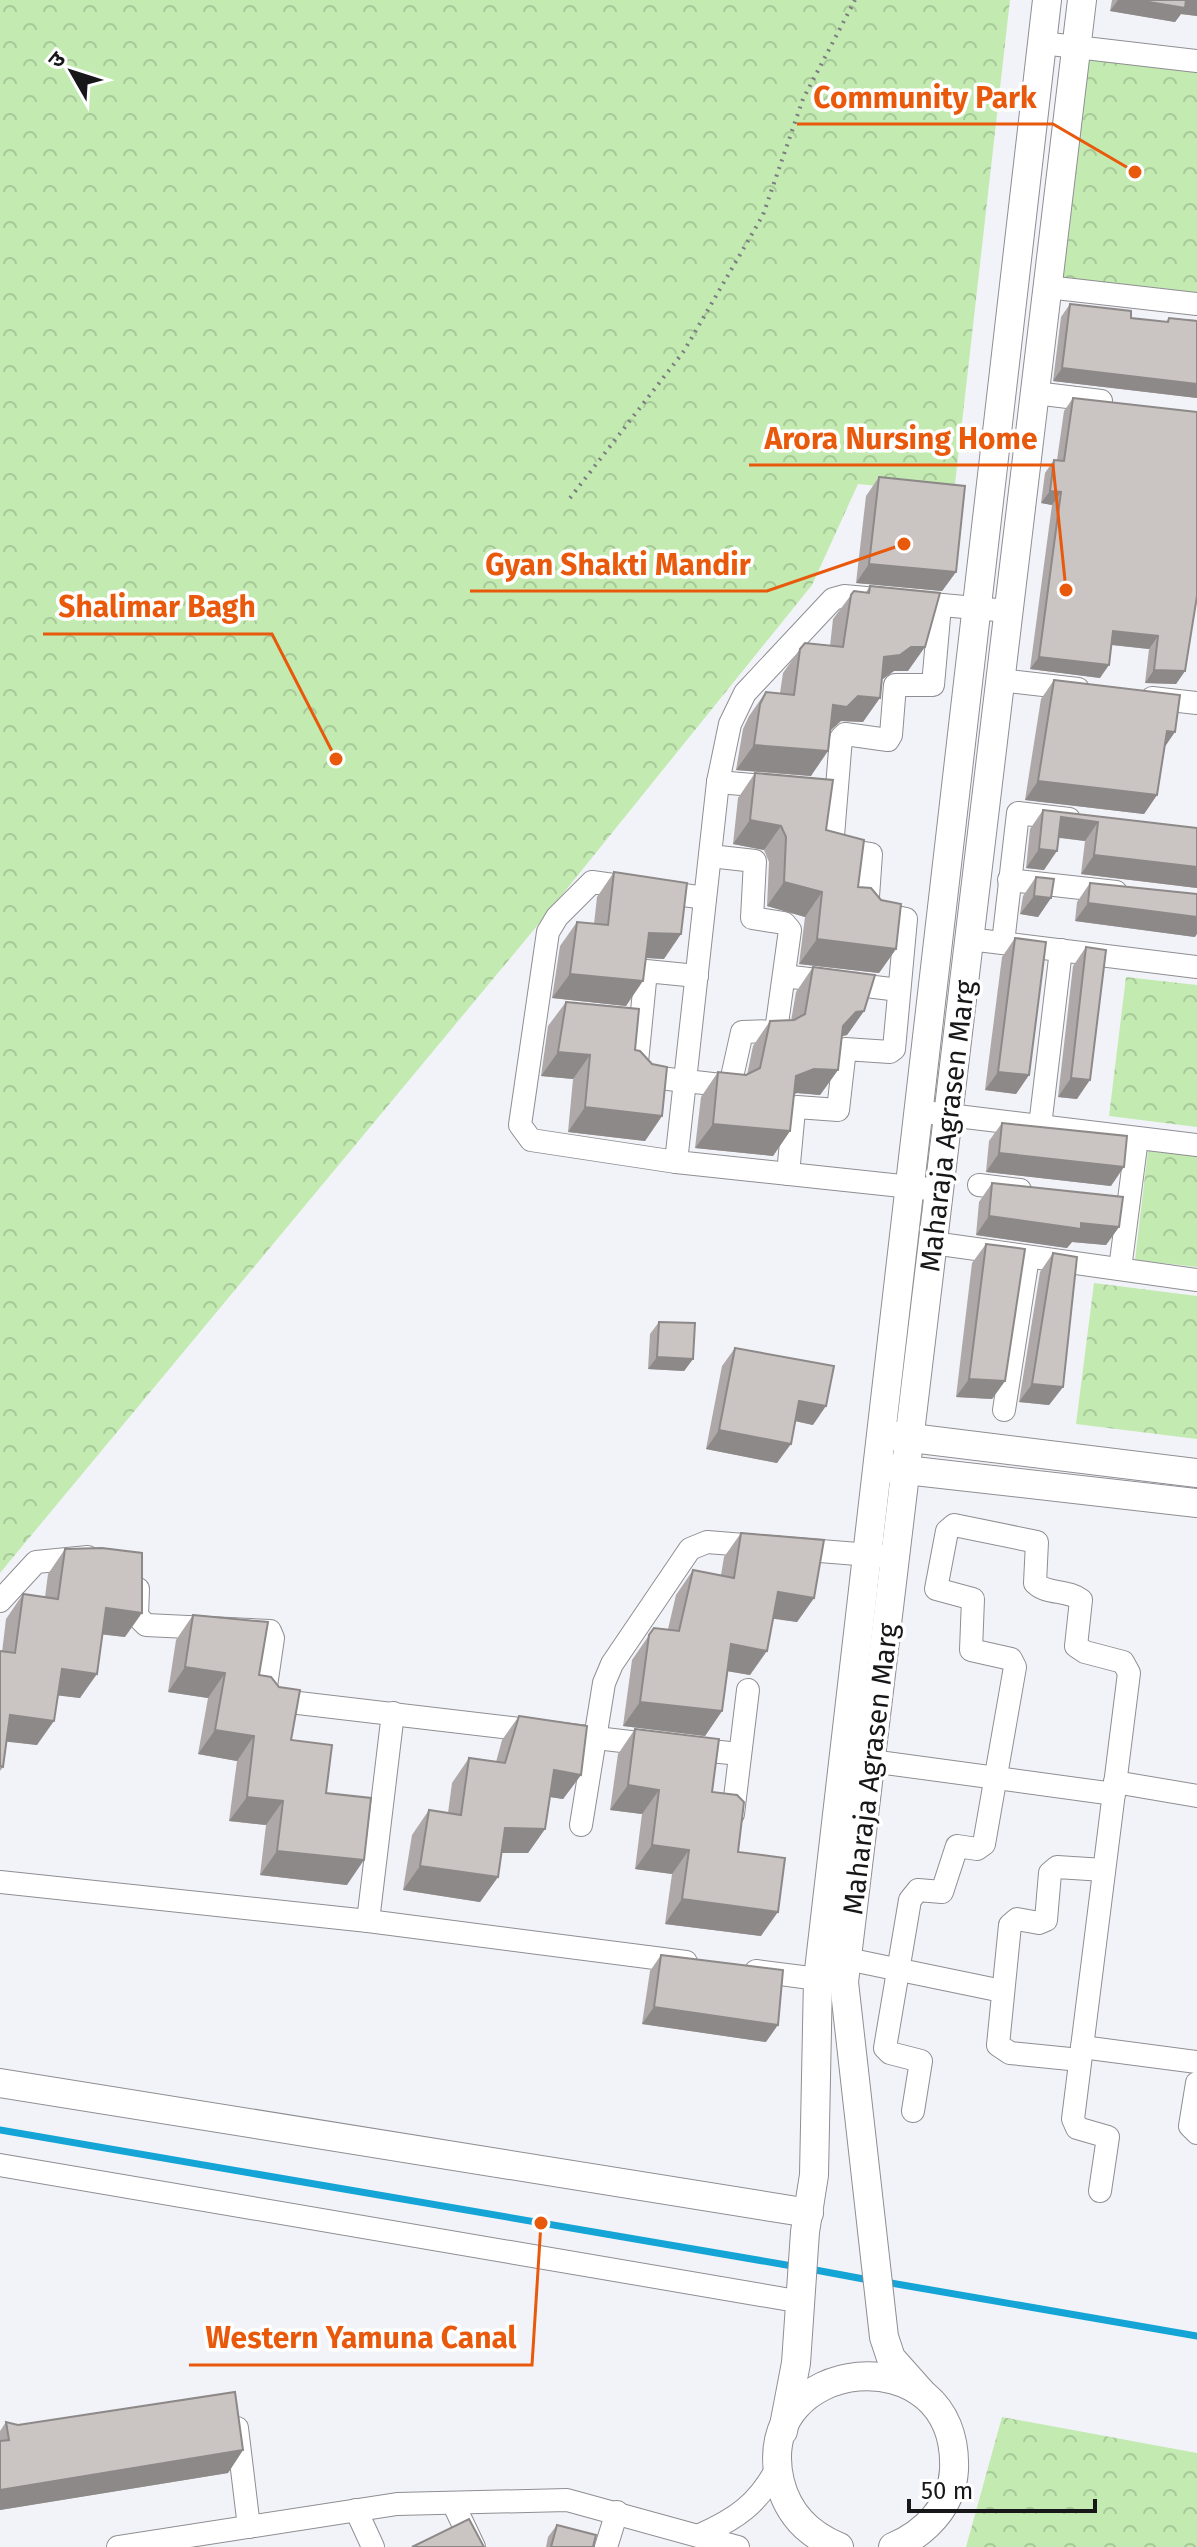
<svg xmlns="http://www.w3.org/2000/svg" width="1197" height="2547" viewBox="0 0 1197 2547" font-family="'Fira Sans','Noto Sans Devanagari',sans-serif">
<style>
.park{fill:url(#park-crowns)}
.lines{fill:none;stroke-linecap:round;stroke-linejoin:round}
.stream{stroke:#15a4d6;stroke-width:7}
.minor-casing{stroke:#8e8e93;stroke-width:24}
.tertiary-casing{stroke:#8e8e93;stroke-width:30}
.path{stroke:#7d7d81;stroke-width:4;stroke-dasharray:2 6;stroke-linecap:butt}
.minor{stroke:#fff;stroke-width:22}
.tertiary{stroke:#fff;stroke-width:28}
.wall{fill:#aea9a8}
.shaded-wall{fill:#8d8988}
.building{fill:#cac4c3;stroke:#8d8988;stroke-width:2}
.labels{text-anchor:middle;stroke-width:7;stroke-linejoin:round;paint-order:stroke}
.street-label{font-size:28px;fill:#171719;stroke:#fff}
.leader{fill:none;stroke:#e8590c;stroke-width:3}
.callout-dot{fill:#e8590c;stroke:#fff;stroke-width:3}
.callout-label{font-size:30px;text-anchor:middle;font-weight:bold;fill:#e8590c;stroke:#fff;stroke-width:7;stroke-linejoin:round;paint-order:stroke}
</style>
<defs>
<pattern id="park-crowns" width="20" height="18" patternUnits="userSpaceOnUse" patternTransform="scale(2)"><rect width="20" height="18" fill="#c3eab1"/><path d="M2 6a3 3 0 1 1 6 0M12 15a3 3 0 1 1 6 0" fill="none" stroke="#a7c898"/></pattern>
</defs>
<rect width="100%" height="100%" fill="#f2f3f8"/>
<g class="park">
<path d="M0,0H1010L954,493L858,484L812,585L532,932L0,1573Z"/>
<path d="M1087,55L1197,60V300L1060,284Z"/>
<path d="M1126,977L1197,985V1127L1109,1116Z"/>
<path d="M1148,1150L1197,1155V1267L1135,1260Z"/>
<path d="M1094,1283L1197,1296V1439L1076,1424Z"/>
<path d="M1002,2417L1197,2453V2547H966Z"/>
</g>
<g class="lines">
<g class="stream">
<path d="M0,2130L798,2267"/>
<path d="M810,2269L869,2280"/>
<path d="M885,2282L1197,2336"/>
</g>
<g class="minor-casing">
<g id="minor">
<path d="M1042,43L1197,61"/>
<path d="M1047,287L1197,304"/>
<path d="M1035,393L1101,401"/>
<path d="M1000,680L1078,689"/>
<path d="M1152,698L1197,703"/>
<path d="M718,782L775,787"/>
<path d="M1009,880L1116,892"/>
<path d="M969,939L1197,967"/>
<path d="M1003,943L1018,813L1069,819"/>
<path d="M697,976L646,971L636,1072L642,1076L730,1086L742,1032L776,1031L790,930L784,923L752,918L755,861L710,856"/>
<path d="M784,976L899,990"/>
<path d="M932,1113L1197,1145"/>
<path d="M1040,1126L1061,950"/>
<path d="M676,1162L531,1140L520,1125L548,932L557,917L592,882L705,898"/>
<path d="M788,1174L794,1110L797,1107L838,1110L845,1049L890,1052L894,1049L906,919L867,911L871,854L832,848L841,738L845,734L888,740L891,735L895,685H933L940,606"/>
<path d="M979,1185L1020,1190"/>
<path d="M939,1190L676,1162L718,782L730,724L745,693L833,599L844,596L1008,611"/>
<path d="M933,1243L1197,1280"/>
<path d="M1120,1269L1137,1138"/>
<path d="M1004,1410L1028,1257"/>
<path d="M138,1589L137,1616L146,1625L270,1631L273,1638L265,1693L273,1700L656,1745"/>
<path d="M0,1601L36,1562L88,1557"/>
<path d="M690,1749L740,1754"/>
<path d="M871,1761L1114,1794"/>
<path d="M1115,1782L1197,1796"/>
<path d="M733,1814L748,1690"/>
<path d="M581,1825L604,1683L612,1664L690,1549L707,1542L883,1556"/>
<path d="M0,1882L368,1921L686,1962"/>
<path d="M368,1921L393,1713"/>
<path d="M847,1959L1002,1991"/>
<path d="M756,1971L818,1979"/>
<path d="M1082,2047L1197,2062"/>
<path d="M1080,2060L1010,2053L998,2045L1010,1925L1017,1919L1039,1923L1046,1920L1050,1873L1057,1867L1104,1870"/>
<path d="M1197,2083L1190,2126L1197,2133"/>
<path d="M913,2111L921,2061L890,2053L885,2048L910,1900L918,1890L942,1892L957,1846L977,1849L984,1844L1015,1667L1011,1659L971,1650L973,1599L936,1589L947,1531L954,1525L1037,1542L1035,1583C1047,1595 1067,1589 1081,1600L1076,1646L1085,1652L1123,1662L1129,1673L1073,2119L1077,2128L1108,2137L1100,2191"/>
<path d="M0,2165L802,2302"/>
<path d="M237,2428L249,2527"/>
<path d="M453,2503L474,2547"/>
<path d="M356,2510L373,2547"/>
<path d="M700,2535C736,2519 758,2504 777,2468"/>
<path d="M118,2547L397,2504L567,2500L738,2547"/>
<path d="M606,2547L617,2512"/>
</g>
</g>
<g class="tertiary-casing">
<g id="tertiary">
<path d="M895,1436L1197,1473"/>
<path d="M888,1468L1197,1503"/>
<path d="M0,2083L809,2213"/>
<path d="M923,2394L891,2358L884,2337L844,1982L1082,0"/>
<path d="M783,2431L796,2363L805,2232L814,2175L818,1979L1047,0"/>
<path d="M839,2547C809,2535 788,2514 780,2482C750,2355 960,2332 954,2470C952,2507 924,2534 893,2547"/>
</g>
</g>
<path class="path" d="M570,498L684,351L763,215L803,99L855,0"/>
<use href="#minor" class="minor"/>
<use href="#tertiary" class="tertiary"/>
</g>
<g class="wall">
<path d="M1112,0H1197V16L1181,14L1175,22L1110,11Z"/>
<path d="M1070,304L1131,318L1166,322L1169,318L1197,320V398L1053,381L1061,317Z"/>
<path d="M1073,398L1185,671L1176,684L1145,683L1149,649L1111,645L1100,678L1030,669L1052,505L1041,503L1045,473L1054,460H1057L1064,411Z"/>
<path d="M879,477L956,572L942,591L856,583L866,496Z"/>
<path d="M870,586L908,671H894L882,679L863,722L841,721L830,730L811,776L736,770L743,729L749,716L766,692L780,693L783,673L800,649L830,646L833,619L851,595L866,592Z"/>
<path d="M1054,680L1165,747L1157,795L1144,814L1025,800L1041,699Z"/>
<path d="M755,773L826,830L858,887L896,949L879,973L799,964L805,917L767,906L769,862L764,850L733,844L738,798Z"/>
<path d="M1043,810L1197,828V888L1081,874L1085,841L1059,838L1044,870L1026,868L1030,829Z"/>
<path d="M614,872L664,959L646,958L626,1006L552,998L560,946L577,922L594,924L597,897Z"/>
<path d="M1036,877L1051,898L1038,917L1020,914L1023,896Z"/>
<path d="M1090,883L1195,937L1075,921L1077,902Z"/>
<path d="M1015,938L1029,1075L1016,1094L985,1090L1002,957Z"/>
<path d="M1086,947L1077,1099L1058,1097L1073,966Z"/>
<path d="M813,967L864,1011L847,1035L842,1036L838,1070L820,1095L797,1093L794,1094L790,1131L773,1156L695,1148L701,1097L718,1072L747,1075L753,1046L770,1021H791L796,992Z"/>
<path d="M566,1002L652,1064L662,1116L645,1141L568,1132L573,1079L541,1076L548,1026Z"/>
<path d="M1002,1123L1111,1186L986,1172L989,1141Z"/>
<path d="M992,1183L1119,1227L1106,1245L1072,1242L1067,1248L976,1235L979,1202Z"/>
<path d="M986,1244L1005,1381L992,1399L956,1397L972,1263Z"/>
<path d="M1053,1253L1063,1387L1049,1405L1019,1402L1040,1272Z"/>
<path d="M659,1322L693,1359L684,1371L648,1369L650,1334Z"/>
<path d="M735,1348L813,1425L795,1421L777,1463L706,1449L722,1366Z"/>
<path d="M741,1533L814,1598L797,1622L773,1618L750,1675L728,1671L722,1711L705,1736L623,1726L632,1660L654,1628L668,1629L676,1595L693,1570L721,1575L724,1557Z"/>
<path d="M65,1549L125,1637L103,1634L80,1698L58,1695L37,1745L7,1741L3,1767L0,1771V1651L2,1652L6,1619L23,1594L45,1597L48,1574Z"/>
<path d="M193,1615L259,1675L291,1740L326,1793L347,1885L260,1875L266,1825L229,1821L237,1761L198,1754L208,1698L168,1692L176,1640Z"/>
<path d="M519,1716L581,1775L563,1799L550,1797L545,1829L528,1853H501L498,1877L480,1902L403,1890L412,1835L429,1810L448,1813L452,1783L469,1758L496,1762L502,1740Z"/>
<path d="M635,1729L712,1792L738,1852L761,1936L665,1924L672,1874L635,1869L642,1814L610,1810L618,1754Z"/>
<path d="M661,1955L766,2042L642,2024L650,1971Z"/>
<path d="M6,2422L18,2425L243,2450L228,2473L0,2510V2431Z"/>
<path d="M557,2525L593,2547H546L548,2537Z"/>
</g>
<g class="shaded-wall">
<path d="M1118,0H1186L1197,1V16L1181,14L1175,22L1110,11Z"/>
<path d="M1062,368L1197,384V398L1053,381Z"/>
<path d="M1050,491L1061,492L1052,505L1041,503Z"/>
<path d="M869,564L956,572L942,591L856,583Z"/>
<path d="M1113,631L1158,636L1149,649L1104,644Z"/>
<path d="M911,647H925L908,671H894L883,679L867,681L884,657Z"/>
<path d="M1039,657L1109,665L1100,678L1030,669Z"/>
<path d="M1154,670L1185,671L1176,684L1145,683Z"/>
<path d="M858,696L880,698L863,722L841,721L830,731L833,705Z"/>
<path d="M1167,731L1175,732L1162,751Z"/>
<path d="M754,745L828,751L811,776L736,770Z"/>
<path d="M1038,781L1157,795L1144,814L1025,800Z"/>
<path d="M1061,817L1098,822L1085,841L1048,836Z"/>
<path d="M750,820L781,826L764,850L733,844Z"/>
<path d="M1039,849L1057,851L1044,870L1026,868Z"/>
<path d="M1094,855L1197,867V888L1081,874Z"/>
<path d="M784,882L822,892L805,917L767,906Z"/>
<path d="M1034,896L1051,898L1038,917L1020,914Z"/>
<path d="M1088,903L1197,917V934L1195,937L1075,921Z"/>
<path d="M649,933L681,934L664,959L632,957Z"/>
<path d="M817,939L896,949L879,973L799,964Z"/>
<path d="M570,974L643,981L626,1006L552,998Z"/>
<path d="M864,1011L847,1035L838,1037L843,1026L856,1012Z"/>
<path d="M558,1052L590,1055L573,1079L541,1076Z"/>
<path d="M814,1069L838,1070L820,1095L797,1093L779,1100L796,1076Z"/>
<path d="M998,1072L1029,1075L1016,1094L985,1090Z"/>
<path d="M1071,1078L1090,1080L1077,1099L1058,1097Z"/>
<path d="M585,1107L662,1116L645,1141L568,1132Z"/>
<path d="M713,1124L790,1131L773,1156L695,1148Z"/>
<path d="M999,1153L1124,1167L1111,1186L986,1172Z"/>
<path d="M989,1216L1081,1223L1119,1227L1106,1245L1072,1242L1067,1248L976,1235Z"/>
<path d="M657,1357L693,1359L684,1371L648,1369Z"/>
<path d="M969,1379L1005,1381L992,1399L956,1397Z"/>
<path d="M1032,1384L1063,1387L1049,1405L1019,1402Z"/>
<path d="M799,1401L826,1406L813,1425L786,1419Z"/>
<path d="M719,1430L791,1444L777,1463L706,1449Z"/>
<path d="M778,1592L814,1598L797,1622L761,1617Z"/>
<path d="M106,1608L142,1613L125,1637L89,1633Z"/>
<path d="M731,1644L767,1651L750,1675L714,1669Z"/>
<path d="M185,1667L225,1673L208,1698L168,1692Z"/>
<path d="M62,1669L97,1674L80,1698L45,1694Z"/>
<path d="M640,1702L722,1711L705,1736L623,1726Z"/>
<path d="M10,1715L54,1721L37,1745L0,1741Z"/>
<path d="M215,1730L254,1736L237,1761L198,1754Z"/>
<path d="M554,1770L581,1775L563,1799L537,1795Z"/>
<path d="M628,1785L659,1790L642,1814L610,1810Z"/>
<path d="M247,1797L283,1801L266,1825L229,1821Z"/>
<path d="M505,1828L545,1829L528,1853H488Z"/>
<path d="M652,1845L689,1850L672,1874L635,1869Z"/>
<path d="M277,1851L364,1860L347,1885L260,1875Z"/>
<path d="M420,1866L498,1877L480,1902L403,1890Z"/>
<path d="M682,1899L778,1912L761,1936L665,1924Z"/>
<path d="M654,2007L778,2025L766,2042L642,2024Z"/>
<path d="M243,2450L228,2473L0,2510V2490Z"/>
</g>
<g class="building">
<path d="M1137,0H1197V1L1186,0L1185,8Z"/>
<path d="M1070,304L1131,311V318L1168,322L1169,318L1197,321V384L1062,368Z"/>
<path d="M1073,398L1197,412V596L1185,671L1154,670L1158,636L1113,631L1109,665L1039,657L1061,492L1050,491L1054,460L1064,461Z"/>
<path d="M879,477L965,486L956,572L869,564Z"/>
<path d="M870,586L940,593L925,647H911L900,655L884,657L880,698L858,696L847,707L833,705L828,751L754,745L760,704L766,692L794,695L800,649L805,643L843,647L851,595L854,591L869,593Z"/>
<path d="M1054,680L1180,695L1175,732L1167,731L1157,795L1038,781Z"/>
<path d="M755,773L833,780L826,830L864,840L858,887L871,888L881,900L901,904L896,949L817,939L822,892L784,882L786,837L781,826L750,820Z"/>
<path d="M1043,810L1197,828V867L1094,855L1098,822L1061,817L1057,851L1039,849Z"/>
<path d="M614,872L687,883L681,934L649,933L643,981L570,974L577,922L608,925Z"/>
<path d="M1036,877L1054,879L1051,898L1034,896Z"/>
<path d="M1090,883L1197,894V917L1088,903Z"/>
<path d="M1015,938L1046,942L1029,1075L998,1072Z"/>
<path d="M1086,947L1106,950L1090,1080L1071,1078Z"/>
<path d="M813,967L875,975L864,1011L856,1012L843,1026L838,1070L814,1069L796,1076L790,1131L713,1124L718,1072L746,1075L760,1068L770,1021L794,1020L805,1014Z"/>
<path d="M566,1002L639,1009L635,1050L640,1051L652,1064L667,1067L662,1116L585,1107L590,1055L558,1052Z"/>
<path d="M1002,1123L1127,1136L1124,1167L999,1153Z"/>
<path d="M992,1183L1123,1197L1119,1227L1081,1223V1229L989,1216Z"/>
<path d="M986,1244L1025,1249L1005,1381L969,1379Z"/>
<path d="M1053,1253L1077,1257L1063,1387L1032,1384Z"/>
<path d="M659,1322L695,1323L693,1359L657,1357Z"/>
<path d="M735,1348L834,1366L826,1406L799,1401L791,1444L719,1430Z"/>
<path d="M741,1533L824,1540L814,1598L778,1592L767,1651L731,1644L722,1711L640,1702L649,1635L654,1628L679,1631L693,1570L734,1578Z"/>
<path d="M102,1548L142,1553V1613L106,1608L97,1674L62,1669L54,1721L10,1715L3,1767L0,1766V1651L15,1653L23,1594L58,1599L65,1549Z"/>
<path d="M193,1615L268,1622L259,1675L271,1677L279,1687L300,1690L291,1740L332,1745L326,1793L371,1798L364,1860L277,1851L283,1801L247,1797L254,1736L215,1730L225,1673L185,1667Z"/>
<path d="M519,1716L587,1726L581,1775L554,1770L545,1829L505,1828L498,1877L420,1866L429,1810L461,1815L469,1758L505,1763Z"/>
<path d="M635,1729L719,1739L712,1792L737,1795L744,1802L738,1852L785,1858L778,1912L682,1899L689,1850L652,1845L659,1790L628,1785Z"/>
<path d="M661,1955L783,1970L778,2025L654,2007Z"/>
<path d="M235,2392L243,2450L0,2490V2441L9,2440L6,2422L18,2425Z"/>
<path d="M469,2519L484,2547H412Z"/>
<path d="M557,2525L596,2535L593,2547H551Z"/>
</g>
<g class="labels">
<g class="street-label">
<text transform="translate(947 1126) rotate(-83)" y="10">Maharaja Agrasen Marg</text>
<text transform="translate(870 1769) rotate(-83)" y="10">Maharaja Agrasen Marg</text>
</g>
</g>
<path class="leader" d="M1135 172L1053 124H797M1066 590L1053 465H749M904 544L767 591H470M336 759L272 634H43M541 2223L532 2365H189"/>
<g class="callout-dot">
<circle cx="1135" cy="172" r="8"/>
<circle cx="1066" cy="590" r="8"/>
<circle cx="904" cy="544" r="8"/>
<circle cx="336" cy="759" r="8"/>
<circle cx="541" cy="2223" r="8"/>
</g>
<g class="callout-label">
<text x="925" y="108">Community Park</text>
<text x="901" y="449">Arora Nursing Home</text>
<text x="618" y="575">Gyan Shakti Mandir</text>
<text x="157" y="617">Shalimar Bagh</text>
<text x="361" y="2348">Western Yamuna Canal</text>
</g>
<g transform="translate(72 72) rotate(309)" stroke="#ffffff" stroke-width="6" paint-order="stroke">
<path d="M0-6L14 30L0 20L-14 30Z" fill="#171719"/>
<text y="-12" font-size="22" font-weight="bold" text-anchor="middle" fill="#171719">उ</text>
</g>
<path d="M909 2499v12h186v-12" fill="none" stroke="#171719" stroke-width="4"/>
<text x="921" y="2499" font-size="24" fill="#171719" stroke="#ffffff" stroke-width="6" paint-order="stroke">50 m</text>
</svg>
